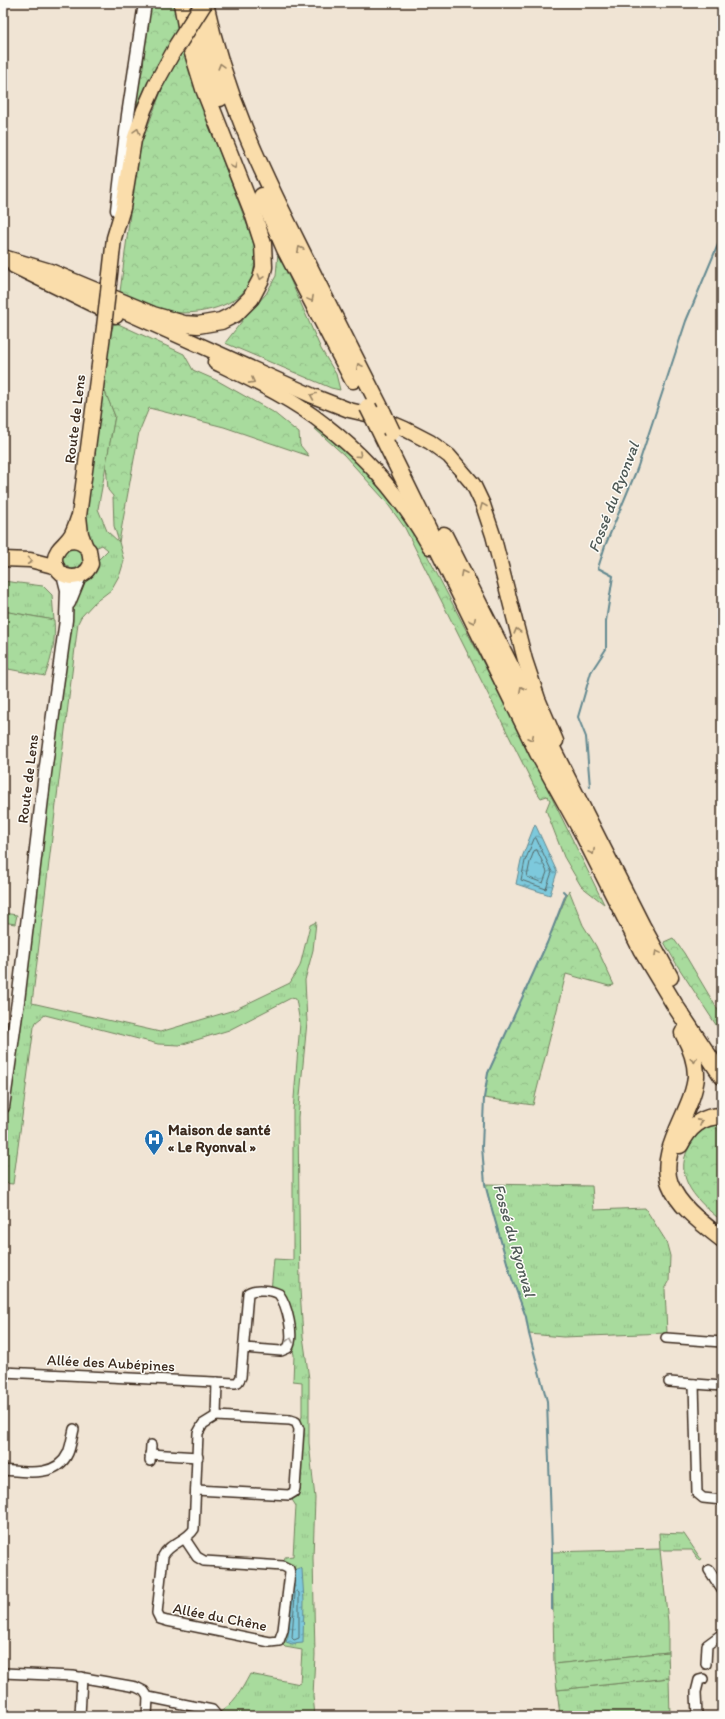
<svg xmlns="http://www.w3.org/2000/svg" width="725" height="1719" viewBox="0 0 725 1719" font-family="Itim,sans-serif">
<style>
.grass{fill:url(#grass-tufts);stroke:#72825e}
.forest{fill:url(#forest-crowns);stroke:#72825e}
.water{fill:url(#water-ripples);stroke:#638990}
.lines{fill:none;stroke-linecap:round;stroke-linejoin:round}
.shore{stroke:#556a6a;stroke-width:1}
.stream{stroke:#638990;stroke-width:2}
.street-casing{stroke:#3b2a1e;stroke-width:12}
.secondary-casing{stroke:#3b2a1e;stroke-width:15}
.primary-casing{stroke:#3b2a1e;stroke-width:17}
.highway-casing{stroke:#3b2a1e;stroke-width:19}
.street{stroke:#fdfcf7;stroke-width:9}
.secondary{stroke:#fdfcf7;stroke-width:12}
.primary{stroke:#faddab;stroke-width:14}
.highway{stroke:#faddab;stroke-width:16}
.primary-bridge-casing{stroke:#3b2a1e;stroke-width:17;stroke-linecap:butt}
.highway-bridge-casing{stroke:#3b2a1e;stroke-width:19;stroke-linecap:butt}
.primary-bridge{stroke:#faddab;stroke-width:14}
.highway-bridge{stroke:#faddab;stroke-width:16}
.oneway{stroke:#9a8464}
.oneway2{stroke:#9c938a}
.labels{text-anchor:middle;stroke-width:3;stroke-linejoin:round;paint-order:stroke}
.street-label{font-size:15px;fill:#3b2a1e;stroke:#fdfcf7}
.poi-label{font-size:15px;font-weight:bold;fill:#3b2a1e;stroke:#fdfcf7;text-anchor:start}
.water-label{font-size:16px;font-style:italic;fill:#4f5a57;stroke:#fdfcf7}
</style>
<defs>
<pattern id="grass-tufts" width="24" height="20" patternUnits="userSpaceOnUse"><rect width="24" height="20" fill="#a8db9d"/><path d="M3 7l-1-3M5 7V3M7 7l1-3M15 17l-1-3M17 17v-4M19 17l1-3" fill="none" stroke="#92bc87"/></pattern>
<pattern id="forest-crowns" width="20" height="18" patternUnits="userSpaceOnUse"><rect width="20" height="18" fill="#a8db9d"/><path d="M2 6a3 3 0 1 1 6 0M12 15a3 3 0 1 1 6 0" fill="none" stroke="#92bc87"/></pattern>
<pattern id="water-ripples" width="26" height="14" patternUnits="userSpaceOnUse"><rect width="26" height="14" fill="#7dc9dc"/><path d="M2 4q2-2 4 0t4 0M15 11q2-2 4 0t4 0" fill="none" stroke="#68a3b2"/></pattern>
</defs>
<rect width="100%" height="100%" fill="#f0e4d4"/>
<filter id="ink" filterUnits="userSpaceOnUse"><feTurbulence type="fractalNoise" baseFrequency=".025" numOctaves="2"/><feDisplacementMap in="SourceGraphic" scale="8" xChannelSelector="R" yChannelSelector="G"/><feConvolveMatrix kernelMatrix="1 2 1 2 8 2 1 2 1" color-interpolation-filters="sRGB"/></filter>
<g filter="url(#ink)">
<g class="grass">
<path d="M102,384L115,416L98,509L107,531L119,542L124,561L120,574L111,590L94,603L81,617L78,623L32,1003L160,1032L234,1010L290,983L300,966L310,925L316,922L313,950L305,980L307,1022L298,1117L300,1289L303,1336L309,1379V1443L315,1498L313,1558L315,1655L313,1696L315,1716H217V1714C234,1704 241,1691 250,1674L300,1684L302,1650L285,1647L282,1644L290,1573L283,1566L285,1557L293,1556L296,1506L289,1495L294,1492L298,1425L302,1417V1382L293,1381L294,1355L282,1297L271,1291L274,1259L293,1260V1111L300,1023L296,999L291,998L229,1030L180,1045L158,1044L45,1015L36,1022L34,1027L13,1184L3,1183V1141L70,622L79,585L97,566L98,560L108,550L102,545L95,548L86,535V502Z"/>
<path d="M68,548H81L85,561L81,567L71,569L63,563L62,556Z"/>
<path d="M3,581L43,586L52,595L54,620L3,611Z"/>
<path d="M3,913L17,915L15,924L3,922Z"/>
<path d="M485,1184L592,1186L594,1210L645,1208L666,1241L670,1256L669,1282L665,1289L667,1333L563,1337L529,1334L526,1317L510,1273Z"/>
<path d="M659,1533L684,1534L701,1559L699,1560L692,1550H660L668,1622V1652L554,1664L552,1552L660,1549Z"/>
<path d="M669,1678L670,1716H560L557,1690Z"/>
</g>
<g class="forest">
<path d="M150,3H174L180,34L142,100L134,109L143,67Z"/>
<path d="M184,50L196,90L254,243C255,257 256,272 249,285C235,309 190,317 166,311C150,307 135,298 120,292L138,152L168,73Z"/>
<path d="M278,252L321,349L336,374L340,390L331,388L225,343L246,316L266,294L276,276Z"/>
<path d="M114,322L184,354L193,370L218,381L273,412L299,433L300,445L309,456L224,427L149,408L139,432L119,542L114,526L113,496L108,490L106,464L115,416L102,384L105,358Z"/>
<path d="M314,428L322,429L375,479L412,526L525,743L604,904L581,886L564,857L546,810L550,800L547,796L541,798L537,792L405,528L384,499L344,455Z"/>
<path d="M3,611L54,620C56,639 52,658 45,676L3,668Z"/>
<path d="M569,890L583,925L596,946L614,985L609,986L566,974L533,1105L484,1098L488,1073L547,943Z"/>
<path d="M673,938L684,953L722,1017V1034L677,965L664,942Z"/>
<path d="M710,1125H722V1221C699,1203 672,1178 689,1147C691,1144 693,1139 695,1136C699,1132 706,1129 710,1125Z"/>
<path d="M668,1652L669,1678L557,1690L554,1664Z"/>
</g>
<g class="water">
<path d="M535,824L557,872L550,895L516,884L521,860Z"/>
<path d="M299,1568L302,1569L304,1601L303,1643L292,1644L286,1642L288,1636L294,1570Z"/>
</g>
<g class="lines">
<g class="shore">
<path d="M536,838L552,872L546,889L521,880L525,861L534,839Z"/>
<path d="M537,850L547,872L543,883L527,877L530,862L534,851Z"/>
<path d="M297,1591L299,1593V1638L294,1640L292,1638L295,1593Z"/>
</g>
<g class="stream">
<path d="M590,787L586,737L578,717L591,672L606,649V621L613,576L598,568L605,546L637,469L686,321L722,235"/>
<path d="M552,1610V1552L547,1401L529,1334L526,1317L510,1273L489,1199L485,1184L482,1147L484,1098L488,1073L547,943L566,894L563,891"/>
</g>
<g class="street-casing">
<g id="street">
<path d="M666,1338L722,1342"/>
<path d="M3,1372L235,1383L238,1382L241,1377L248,1293C255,1288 272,1290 279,1294C287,1305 295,1336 288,1348L281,1351L244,1348"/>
<path d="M669,1382L722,1386"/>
<path d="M694,1384L697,1493L703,1498L722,1500"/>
<path d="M150,1454L198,1457"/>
<path d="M150,1461L151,1445"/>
<path d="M3,1470C25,1472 57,1478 68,1453C71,1446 72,1437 74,1429"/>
<path d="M196,1490L289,1495L294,1492L295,1488L299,1429L296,1422L290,1420L216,1416"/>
<path d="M185,1539L197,1557L204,1561L283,1566L289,1569L290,1573L283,1630L279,1641L270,1642L167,1621L160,1619L157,1613L163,1556C169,1543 187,1541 194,1529L198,1433L203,1424L216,1416L217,1382"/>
<path d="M709,1570L722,1590"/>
<path d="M706,1664L707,1645L722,1634"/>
<path d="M3,1673L73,1676L136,1687L144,1691L148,1697L212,1710L217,1716"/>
<path d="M80,1716L82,1677"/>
<path d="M147,1716L148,1697"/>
<path d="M697,1716L696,1692L699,1680L703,1679"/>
</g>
</g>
<g class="secondary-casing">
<g id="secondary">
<path d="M117,210L128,115L145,3"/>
<path d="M69,603L80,576"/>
<path d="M3,1107L18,1001L45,773L66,620L67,590L63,574"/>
</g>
</g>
<g class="primary-casing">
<g id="primary">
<path d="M14,266L116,316"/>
<path d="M109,283L114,238L123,208L134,140L144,110L155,85L176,47"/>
<path d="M117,308L313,396L349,410L375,416L405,429L430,442L449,456L473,484L483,505L493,535L525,660L538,699L556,741"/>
<path d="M215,362C252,380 293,399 325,425C368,458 403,500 430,547"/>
<path d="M65,543C75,539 82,542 89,550L91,564C83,584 54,580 55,558C56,548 66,544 71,535C74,530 76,524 78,518"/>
<path d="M85,545L81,534L79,516L104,327"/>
<path d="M3,559L30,560L57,567"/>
</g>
</g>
<g class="highway-casing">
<g id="highway">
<path d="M205,3C224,93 259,166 300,248C327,303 355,358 383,413"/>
<path d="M198,18L207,61L220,98"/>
<path d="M262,196L285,249L353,380"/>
<path d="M3,258L50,272L153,315L184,324L198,325L221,321L235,314L251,298L261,279L264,267L263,244L253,213L204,89L188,37L182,3"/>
<path d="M378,427L538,753L582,832L641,949L676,1007L722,1076"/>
<path d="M444,535L642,926L670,977"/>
<path d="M683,1033C690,1046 696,1060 696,1076C694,1110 657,1150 670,1184C679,1207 703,1224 722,1239"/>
<path d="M680,1145C689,1127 701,1116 722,1116"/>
</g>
</g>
<use href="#street" class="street"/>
<use href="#secondary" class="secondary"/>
<use href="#primary" class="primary"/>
<use href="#highway" class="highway"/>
<g class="primary-bridge-casing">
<path id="primary-bridge" d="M104,327L109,283"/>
</g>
<g class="highway-bridge-casing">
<g id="highway-bridge">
<path d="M176,47L204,3"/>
<path d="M368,407L378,427"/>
<path d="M383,413L392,432"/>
</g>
</g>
<use href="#primary-bridge" class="primary-bridge"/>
<use href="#highway-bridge" class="highway-bridge"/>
</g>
<defs><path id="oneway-chevron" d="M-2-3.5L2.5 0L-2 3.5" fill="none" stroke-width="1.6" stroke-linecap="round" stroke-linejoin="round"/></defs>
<g class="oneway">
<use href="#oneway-chevron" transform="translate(221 66) rotate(-106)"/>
<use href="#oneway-chevron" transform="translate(137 131) rotate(-74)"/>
<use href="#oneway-chevron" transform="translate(234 166) rotate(68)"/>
<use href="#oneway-chevron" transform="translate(300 249) rotate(-116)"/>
<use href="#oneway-chevron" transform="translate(261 277) rotate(107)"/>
<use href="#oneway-chevron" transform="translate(311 299) rotate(62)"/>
<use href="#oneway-chevron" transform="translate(359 366) rotate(-117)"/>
<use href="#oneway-chevron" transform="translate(252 381) rotate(28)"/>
<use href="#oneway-chevron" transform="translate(313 396) rotate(-157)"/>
<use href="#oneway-chevron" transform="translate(359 455) rotate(42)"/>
<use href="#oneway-chevron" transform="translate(483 506) rotate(-112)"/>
<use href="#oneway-chevron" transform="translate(30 561) rotate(7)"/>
<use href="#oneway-chevron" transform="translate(463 573) rotate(-117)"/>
<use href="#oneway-chevron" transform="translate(473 621) rotate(64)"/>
<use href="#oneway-chevron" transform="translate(517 631) rotate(-105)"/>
<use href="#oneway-chevron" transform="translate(522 689) rotate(-117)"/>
<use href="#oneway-chevron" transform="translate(531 738) rotate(64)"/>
<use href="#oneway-chevron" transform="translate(592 852) rotate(63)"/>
<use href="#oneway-chevron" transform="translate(657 953) rotate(-118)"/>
<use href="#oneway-chevron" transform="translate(694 1060) rotate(79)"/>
<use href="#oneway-chevron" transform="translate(700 1122) rotate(-28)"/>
</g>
<use class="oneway2" href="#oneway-chevron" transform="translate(290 1340) rotate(-79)"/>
</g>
<defs>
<g id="hospital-pin" transform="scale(1)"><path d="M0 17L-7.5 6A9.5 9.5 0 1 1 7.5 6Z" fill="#1f6fb2" stroke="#fdfcf7"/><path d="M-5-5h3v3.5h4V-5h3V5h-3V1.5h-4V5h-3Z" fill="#fff"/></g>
</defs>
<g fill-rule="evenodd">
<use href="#hospital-pin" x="154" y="1139"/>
</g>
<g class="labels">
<g class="street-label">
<text transform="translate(75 419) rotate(-83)" y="5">Route de Lens</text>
<text transform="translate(28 779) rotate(-83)" y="5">Route de Lens</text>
<text transform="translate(111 1363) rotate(3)" y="5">Allée des Aubépines</text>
<text transform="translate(220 1617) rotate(11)" y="5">Allée du Chêne</text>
</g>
<g class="poi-label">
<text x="168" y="1135">Maison de santé<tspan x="168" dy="17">« Le Ryonval »</tspan></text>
</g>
<g class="water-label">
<text transform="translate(613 497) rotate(-69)" y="6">Fossé du Ryonval</text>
<text transform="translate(515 1240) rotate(74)" y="6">Fossé du Ryonval</text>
</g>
</g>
<rect width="725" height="1719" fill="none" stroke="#fdfcf7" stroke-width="16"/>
<rect x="8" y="8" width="709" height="1703" fill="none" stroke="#3b2a1e" stroke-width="1.5" filter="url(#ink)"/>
</svg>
